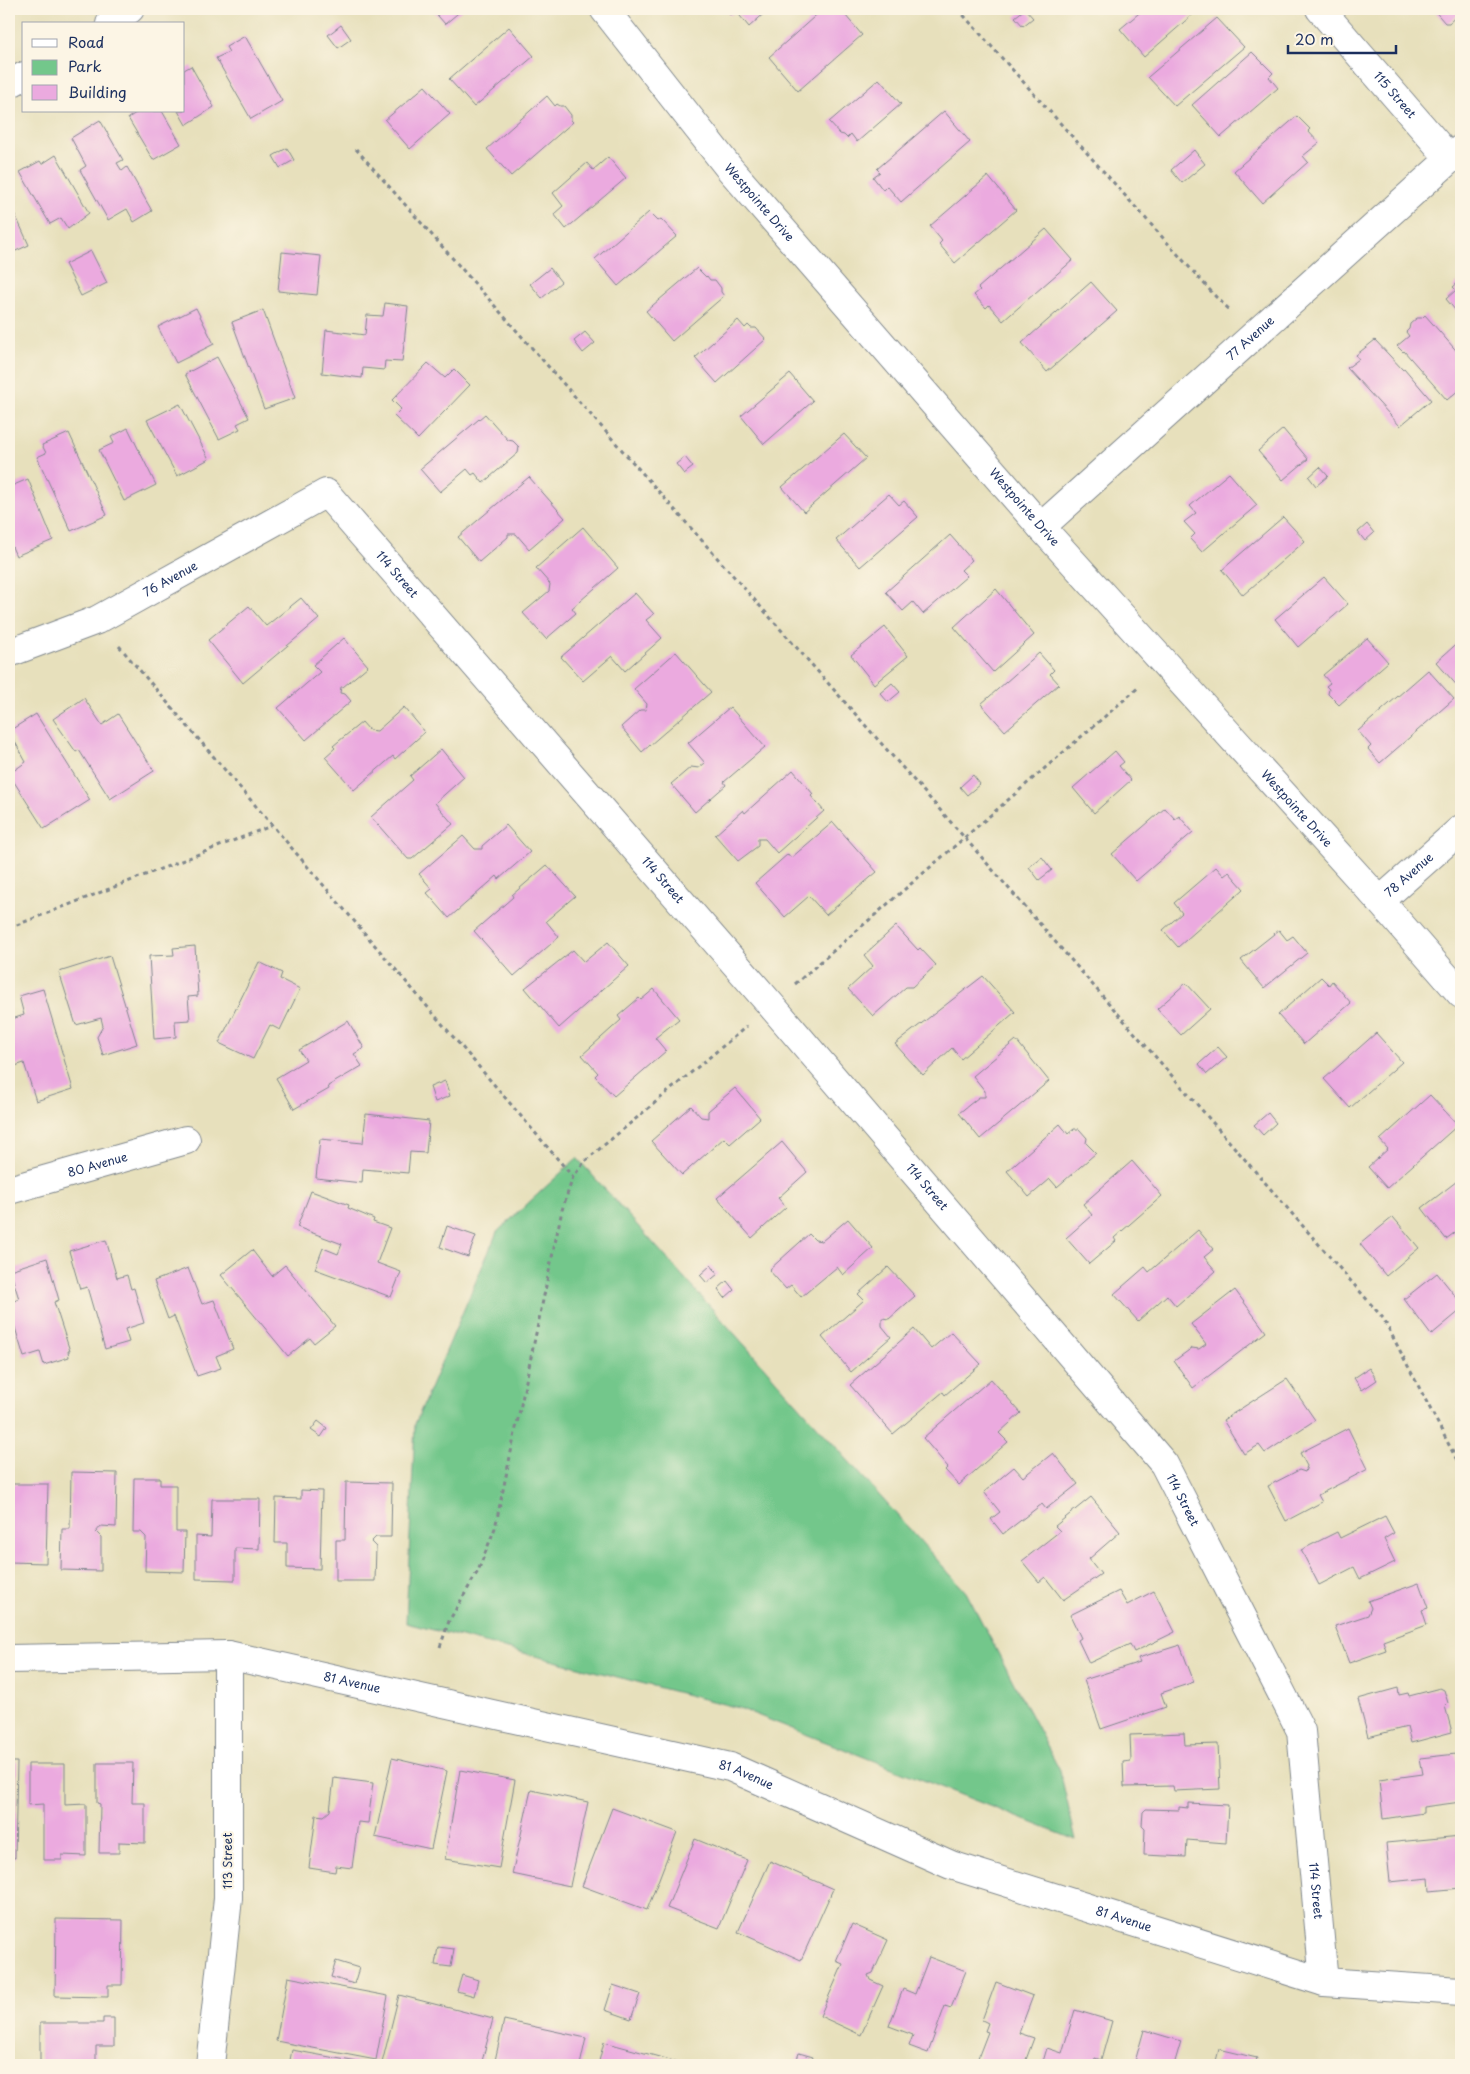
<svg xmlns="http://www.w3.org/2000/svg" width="1470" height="2074" viewBox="0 0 1470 2074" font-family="'Playpen Sans',sans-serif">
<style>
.green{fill:#73c78b;stroke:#477b74}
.building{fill:#ebaadf}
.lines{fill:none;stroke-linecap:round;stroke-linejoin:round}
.minor-casing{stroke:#81888d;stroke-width:30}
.path{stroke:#81888d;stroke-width:3;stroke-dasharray:4 4;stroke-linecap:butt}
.minor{stroke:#fff;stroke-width:28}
.labels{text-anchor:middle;stroke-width:4.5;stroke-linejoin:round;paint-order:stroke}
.street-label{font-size:12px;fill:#1b2f5e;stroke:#fcf5e5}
</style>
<rect width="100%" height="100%" fill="#fcf5e5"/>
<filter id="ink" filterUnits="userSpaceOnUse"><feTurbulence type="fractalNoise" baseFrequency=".02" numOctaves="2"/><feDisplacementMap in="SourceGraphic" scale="10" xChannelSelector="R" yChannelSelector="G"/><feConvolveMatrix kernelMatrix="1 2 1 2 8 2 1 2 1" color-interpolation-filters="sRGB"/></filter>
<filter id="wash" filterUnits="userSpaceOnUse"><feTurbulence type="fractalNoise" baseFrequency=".0096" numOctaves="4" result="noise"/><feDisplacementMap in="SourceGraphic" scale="20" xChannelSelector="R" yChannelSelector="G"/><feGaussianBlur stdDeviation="1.12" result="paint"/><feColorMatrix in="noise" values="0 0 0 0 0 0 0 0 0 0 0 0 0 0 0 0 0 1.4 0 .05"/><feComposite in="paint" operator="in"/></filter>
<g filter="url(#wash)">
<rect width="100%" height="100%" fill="#e7e0bc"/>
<path class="green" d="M577,1158L966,1592L1060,1771L1076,1840L739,1708L406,1623L415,1424L497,1232Z"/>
<g id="blocks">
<g class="building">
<path d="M432,9H463L445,24Z"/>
<path d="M724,9H769L749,27L736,11L730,15Z"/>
<path d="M823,9H840L862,35L798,91L769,57Z"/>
<path d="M1025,9L1033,18L1023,26L1015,17Z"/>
<path d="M1144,9H1199L1144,57L1120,29Z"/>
<path d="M1433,9H1460V13L1449,23H1445Z"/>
<path d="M1217,18L1244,47L1175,106L1148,77Z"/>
<path d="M341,25L351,39L338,48L328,35Z"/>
<path d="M509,27L534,56L474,107L449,79Z"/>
<path d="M245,36L282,101L251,119L216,58L229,52L226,47Z"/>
<path d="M1252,52L1273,73L1269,77L1278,88L1221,137L1192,105Z"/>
<path d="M191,66L214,107L186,125L178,111H184V70Z"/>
<path d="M879,79L901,104L857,142L851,134L847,138L844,135L840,134L829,122Z"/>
<path d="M425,86L450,114L410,149L385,120Z"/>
<path d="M547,96L555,106L557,104L560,106H564L571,115V120L573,122L511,176L487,149Z"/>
<path d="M139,111H162L181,144L153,160L128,118Z"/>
<path d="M944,111L970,142L901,202L887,186L883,190L873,177L880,172L877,169Z"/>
<path d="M1297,116L1310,129L1308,131L1319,143L1303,156L1308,162L1262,203L1234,171Z"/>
<path d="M100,120L123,160L117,163L122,171L127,167L152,211L134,222L127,209L108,220L80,170L86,166L71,138Z"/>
<path d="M287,148L294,160L280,168L273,156Z"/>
<path d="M1194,150L1205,164L1182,183L1171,170Z"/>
<path d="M56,155L89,213L68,229L61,218L50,224L20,172L40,161L42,164Z"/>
<path d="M608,157L626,178L566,229L554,214L563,206L553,193L587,163L593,170Z"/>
<path d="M988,176L1016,210L955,263L939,244L942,241L930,226Z"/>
<path d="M9,201L29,245L9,254Z"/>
<path d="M649,212L658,221L661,219L677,236L618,286L595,259Z"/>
<path d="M1046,229L1073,260L1003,321L989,305L986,308L974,295L980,290L978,288Z"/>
<path d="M91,251L107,283L81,296L65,264Z"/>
<path d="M282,252L321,256L317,295L278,291Z"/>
<path d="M550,268L561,282L542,298L530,284Z"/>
<path d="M697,268L706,277L707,276L710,280H715L721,288V292L724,296L672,341L646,311Z"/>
<path d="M1461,280V317L1446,299L1456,290L1453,287Z"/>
<path d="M1091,282L1117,311L1047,372L1022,343Z"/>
<path d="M385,303L408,306L402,362L385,361L384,370L363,368L362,378L322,373L326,330L365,335L367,315L383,316Z"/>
<path d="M196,308L214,344L176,363L158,327Z"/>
<path d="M263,310L295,398L264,409L232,322Z"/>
<path d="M1425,315L1461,356V388L1447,400L1404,351L1403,352L1397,346L1409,336L1406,332L1409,329L1410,324L1417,318H1422Z"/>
<path d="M738,320L745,328L748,325L751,328H756L766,339L717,383L695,358Z"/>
<path d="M585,332L595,343L583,353L574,341Z"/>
<path d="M1375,340L1403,370L1404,368L1431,400L1400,426L1347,368L1359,359L1356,355Z"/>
<path d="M217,357L249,418L237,424L240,429L219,439L185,374Z"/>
<path d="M428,363L445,378L454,369L470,385L418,439L394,416L401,409L392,400Z"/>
<path d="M790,374L813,401L764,444L741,416Z"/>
<path d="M180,404L209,459L177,476L147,420Z"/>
<path d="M485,414L508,440L513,441L519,447L518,453L483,483L475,473L472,475L467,469L440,492L420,469Z"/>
<path d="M128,428L156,485L124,501L99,450L114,443L111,437Z"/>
<path d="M1283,429L1308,459L1283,480L1258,451Z"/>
<path d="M69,433L107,515L71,531L37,457L46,453L42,445Z"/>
<path d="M844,434L866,458L804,512L782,487Z"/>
<path d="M685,457L693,467L684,474L676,464Z"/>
<path d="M1320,467L1328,476L1316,486L1309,477Z"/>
<path d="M1229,473L1257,505L1202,552L1190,539L1195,534L1184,522L1196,513L1190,506Z"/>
<path d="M529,477L565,518L529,549L516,534H508V537L479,562L458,537Z"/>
<path d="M28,479L53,540L16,556L9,540V487Z"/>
<path d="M889,494L899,505L904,501L918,517L860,567L836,540Z"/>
<path d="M1283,517L1305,541L1243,595L1222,570Z"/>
<path d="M1367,524L1374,533L1365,541L1358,532Z"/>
<path d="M583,527L618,568L572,608L576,613L546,639L523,613L549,591L550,584L536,568Z"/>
<path d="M950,535L972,560L961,570L967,576L923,614L913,602L903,611L886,592Z"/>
<path d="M1324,577L1348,604L1298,647L1275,619Z"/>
<path d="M996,589L1034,635L993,672L954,627Z"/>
<path d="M635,593L654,614L646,620L662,638L625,671L612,656L583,681L561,657Z"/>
<path d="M301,598L319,619L243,683L208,640L249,606L266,626Z"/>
<path d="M885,627L908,656L874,684L851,655Z"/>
<path d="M344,638L368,666L343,687H341L340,693L345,694L351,701L306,740L278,708L320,672L313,665Z"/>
<path d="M1367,638L1388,662L1339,705L1328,694L1329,689L1326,686L1330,683L1323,675Z"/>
<path d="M1461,640V690L1436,662Z"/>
<path d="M676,652L711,692L642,752L621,727L640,710H646L647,704L634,689Z"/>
<path d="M1039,653L1054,670L1050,674L1059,684L1005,731L981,704Z"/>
<path d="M1428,670L1454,699L1380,763L1368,749L1371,746L1358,731Z"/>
<path d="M892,683L900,692L888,702L880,693Z"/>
<path d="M84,698L102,725L118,714L154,771L110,799L79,750L76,752L53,719Z"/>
<path d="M404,707L425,732L395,759L393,756L354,790L325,757L335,748L333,746L362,722L369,730L377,731Z"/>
<path d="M730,707L765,747L724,782L726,785L695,812L671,784L691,767L699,768L705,763L688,743Z"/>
<path d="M36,714L90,800L44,829L9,774L26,762L9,731Z"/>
<path d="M441,749L464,777L435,803L453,824L412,859H408L371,817L413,780L410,776Z"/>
<path d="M1115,751L1124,762L1119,766L1131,780L1094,813L1073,788Z"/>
<path d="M793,770L813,794L811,796L824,811L777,853L765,839H758V846L738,861L715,835L743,810L745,813Z"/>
<path d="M973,775L980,784L967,795L960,787Z"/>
<path d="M1165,808L1175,819L1179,816L1193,832L1136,881L1112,854Z"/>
<path d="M833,822L877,872L826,915L809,896L785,917L755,883L788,854L791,858Z"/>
<path d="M506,825L530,852L499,879L497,876L449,918L427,893L432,889L419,874L463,836L475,849H482V846Z"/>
<path d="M1042,857L1052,870L1039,880L1029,867Z"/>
<path d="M547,865L575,896L546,921L559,937L514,976L474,931L513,897L512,895Z"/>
<path d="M1216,867L1224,876L1229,872L1244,889L1178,947L1163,930L1182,913L1174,903Z"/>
<path d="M896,926L918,950L920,948L936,965L912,987H906L873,1016L848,989L873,966L864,955Z"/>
<path d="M1279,930L1287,940L1293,936L1307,953L1264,988L1241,960Z"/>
<path d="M608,942L629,966L559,1028L525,988L573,950L584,962Z"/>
<path d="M195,946L198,996L188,997L190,1020L175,1021L176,1037L154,1039L149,956L174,955L173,948Z"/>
<path d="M110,956L137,1044L103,1055L97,1037L103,1026L101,1018L76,1025L59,972Z"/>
<path d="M259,962L282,973L280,979L300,989L280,1030L270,1025L253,1059L219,1043Z"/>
<path d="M983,976L1015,1012L961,1059L952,1048L923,1075L895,1044Z"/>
<path d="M1321,977L1329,985L1332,981L1351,1003L1304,1044L1278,1015Z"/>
<path d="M1186,983L1210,1009L1181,1035L1157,1009Z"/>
<path d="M43,989L73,1089L36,1101L24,1063L12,1067L9,1058V1020L24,1015L19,996Z"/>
<path d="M654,989L679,1019L655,1038L666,1051L614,1096L595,1076L598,1073L582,1055L621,1020L618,1016L639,998L641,1000Z"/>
<path d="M348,1021L364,1048L354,1054L362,1066L328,1086L329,1089L294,1109L276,1078L306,1060L299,1050Z"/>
<path d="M1376,1033L1402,1062L1350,1108L1324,1079Z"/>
<path d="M1016,1040L1049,1081L980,1139L959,1113L979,1097H985V1091L973,1076Z"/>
<path d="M1218,1047L1227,1057L1207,1074L1199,1064Z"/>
<path d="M445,1081L450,1096L435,1102L430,1087Z"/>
<path d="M735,1088L760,1118L730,1144L724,1138L682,1175L651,1141L691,1106L701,1117L708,1118V1111Z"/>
<path d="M1430,1095L1458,1125L1387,1188L1368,1167L1388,1149L1380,1140Z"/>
<path d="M1268,1113L1276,1123L1263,1135L1254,1125Z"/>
<path d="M366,1114L429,1121L426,1153L410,1152L408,1173L363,1169L362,1183L316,1178L320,1139L363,1143Z"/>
<path d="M1060,1124L1068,1134L1074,1129H1079L1087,1138L1086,1143L1096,1153L1057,1187L1050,1179L1029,1197L1007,1171Z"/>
<path d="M782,1142L807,1172L778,1198L786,1207L752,1238L717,1198Z"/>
<path d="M1132,1161L1162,1196L1114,1238L1116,1241L1089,1264L1066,1238L1092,1215L1083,1204Z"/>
<path d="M1461,1178V1228L1446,1239L1422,1208Z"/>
<path d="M311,1191L349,1205L348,1208L374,1219L373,1222L390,1228L377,1263L401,1272L391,1297L315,1269L323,1248L338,1254L342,1244L297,1227Z"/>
<path d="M1393,1217L1419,1248L1386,1276L1360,1244Z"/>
<path d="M848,1219L873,1248L843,1275L837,1267L801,1297L791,1285L786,1289L769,1270L809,1234L815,1240L822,1241Z"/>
<path d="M447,1226L476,1236L468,1257L440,1247Z"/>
<path d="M1198,1230L1214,1249L1204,1257L1216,1271L1176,1306L1167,1295L1138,1321L1114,1294L1145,1267L1149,1272Z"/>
<path d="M106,1240L117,1278L127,1275L131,1289L134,1288L144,1323L125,1329L129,1342L105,1349L87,1287L80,1289L69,1251Z"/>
<path d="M252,1250L272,1276L285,1265L335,1326L314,1343L310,1338L288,1356L221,1275Z"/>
<path d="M47,1258L59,1300L54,1302L70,1351H68L69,1357L44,1365L40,1352L24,1357L9,1308V1303L19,1299L10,1270Z"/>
<path d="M711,1265L718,1274L707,1283L700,1275Z"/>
<path d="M888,1267L915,1296L889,1319L882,1318V1326L891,1337L851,1372L822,1337L864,1300L858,1294Z"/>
<path d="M188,1268L202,1304L214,1300L233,1349L216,1356L221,1368L197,1376L174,1316L168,1319L154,1281Z"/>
<path d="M1437,1273L1461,1303V1310L1431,1335L1404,1299Z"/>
<path d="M727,1281L734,1290L725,1298L718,1289Z"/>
<path d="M1235,1290L1266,1332L1193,1388L1174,1361L1192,1348L1199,1349L1206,1344L1191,1324Z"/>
<path d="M914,1329L931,1349L951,1332L981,1364L945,1395L943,1392L893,1434L850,1385Z"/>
<path d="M1369,1368L1377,1380L1362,1390L1354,1378Z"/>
<path d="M991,1379L1021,1413L999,1433L1008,1442L959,1485L945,1470L948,1467L923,1438Z"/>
<path d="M1287,1379L1315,1420L1265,1453L1259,1445L1244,1454L1223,1420Z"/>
<path d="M318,1421L327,1428L321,1437L311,1430Z"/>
<path d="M1348,1428L1368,1469L1318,1495L1322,1502L1286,1521L1268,1486L1299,1470L1305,1472L1307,1466L1300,1453Z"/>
<path d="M1053,1453L1078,1484L1046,1509L1042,1504L1003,1534L991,1519L1000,1512L984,1492L1014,1467L1023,1477Z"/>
<path d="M71,1472L117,1473L116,1527L101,1526L96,1532L101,1537V1571L61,1570L62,1529H70Z"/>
<path d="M134,1478H160V1485H176V1532H185L184,1572L145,1571L146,1537L141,1532H133Z"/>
<path d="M346,1482L392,1483L391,1537H376L371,1542L376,1547L375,1581H336V1540H345Z"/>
<path d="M9,1484H48L46,1563L9,1562Z"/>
<path d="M301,1490L322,1491L320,1569L287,1568V1543H275L276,1498L301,1499Z"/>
<path d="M1091,1497L1120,1532L1089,1559L1101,1574L1063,1600L1045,1577L1039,1582L1022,1561L1060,1531L1055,1526Z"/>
<path d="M212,1499H260L259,1549L235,1548V1580L196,1579V1536L211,1537Z"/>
<path d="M1385,1516L1394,1533L1384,1539L1395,1562L1360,1579L1354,1567L1319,1585L1301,1550L1337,1532L1340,1538Z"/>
<path d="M1419,1583L1428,1608L1422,1610L1427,1625L1383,1641L1386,1650L1349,1663L1335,1626L1368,1615L1371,1608L1368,1601Z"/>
<path d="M1119,1591L1127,1605L1154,1591L1175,1632L1134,1652L1130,1644L1089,1663L1078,1640L1081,1638L1070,1615Z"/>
<path d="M1180,1645L1194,1682L1161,1693L1166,1707L1101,1729L1084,1680L1140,1662L1138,1658Z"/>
<path d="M1398,1688L1399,1695L1408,1693L1409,1696L1440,1688L1444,1690L1448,1703L1445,1706L1452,1732L1411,1743L1407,1727L1368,1737L1358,1699Z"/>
<path d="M1184,1733L1185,1745L1218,1744L1220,1789L1174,1791L1173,1786L1124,1787L1123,1762L1131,1761L1130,1735Z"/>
<path d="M1456,1754L1460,1782H1461V1802L1423,1807V1813L1383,1819L1379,1780L1423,1774L1420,1758Z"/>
<path d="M392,1758L447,1771L431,1849L375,1837Z"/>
<path d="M9,1762H17L15,1858L9,1857Z"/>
<path d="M97,1763H133L132,1803H145V1843L119,1842V1853H99L100,1804L97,1803Z"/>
<path d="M28,1764H65V1805L86,1804V1856L62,1855V1860H43V1804L28,1805Z"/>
<path d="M460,1770L515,1780L499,1868L445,1859Z"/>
<path d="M334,1778L373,1783L368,1823L358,1822L352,1868L336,1866L335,1872L309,1868L316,1815L324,1816L330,1811Z"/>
<path d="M531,1790L588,1802L570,1886L512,1874Z"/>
<path d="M1188,1803L1228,1805L1226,1843L1187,1840L1186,1857L1144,1855L1145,1828L1142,1825L1143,1812L1146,1809L1179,1810V1807L1188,1808Z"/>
<path d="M612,1808L677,1832L647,1910L582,1886Z"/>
<path d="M1461,1836V1888L1430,1891L1429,1878L1390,1882L1386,1843Z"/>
<path d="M695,1839L747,1860L719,1928L667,1908Z"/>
<path d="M770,1861L833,1889L801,1960L738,1932Z"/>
<path d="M56,1919L123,1920L122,1985H108V1997L55,1996Z"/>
<path d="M852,1924L888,1940L873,1973L868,1975L870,1980L883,1986L861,2035L820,2016L843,1964L836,1961Z"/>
<path d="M438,1947L454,1949L451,1967L435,1965Z"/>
<path d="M929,1957L966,1971L951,2008L945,2006L928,2053L909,2046L913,2035L889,2026L903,1989L915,1994Z"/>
<path d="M336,1961L359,1968L354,1984L331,1977Z"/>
<path d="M462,1975L478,1980L474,1996L457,1991Z"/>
<path d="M288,1977L388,1996L376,2060L276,2041Z"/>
<path d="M996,1982L1033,1996L1019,2033L1034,2038L1024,2065H978L976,2063L988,2032L985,2031L988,2023L982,2020Z"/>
<path d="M613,1985L640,1994L631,2019L605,2010Z"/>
<path d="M399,1995L493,2019L481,2065H391L382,2063Z"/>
<path d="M1075,2010L1112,2021L1101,2060L1095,2058L1093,2065H1042L1047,2048L1062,2053Z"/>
<path d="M103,2018H114V2046H96V2063L114,2062V2065H40V2023H103Z"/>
<path d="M504,2020L586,2038L580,2065H494Z"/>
<path d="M1144,2030L1181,2041L1174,2065H1134Z"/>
<path d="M604,2042L689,2065H598Z"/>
<path d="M1219,2049L1257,2058L1255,2065H1215Z"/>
<path d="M292,2050L368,2064V2065H289Z"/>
<path d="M799,2053L813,2057L810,2065H795Z"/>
</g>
</g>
</g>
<g filter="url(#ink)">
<use href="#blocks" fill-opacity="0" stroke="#81888d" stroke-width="1"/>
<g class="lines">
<g class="minor-casing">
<g id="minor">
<path id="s1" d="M604,9L729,168L1041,527L1380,901L1461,994"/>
<path id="s2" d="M1320,9L1450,159"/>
<path d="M110,24L130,9"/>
<path d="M9,84L24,76"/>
<path id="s3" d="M1041,527L1461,149"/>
<path id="s4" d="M9,653L97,620L326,493L771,1005L1164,1464L1301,1731L1324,1982"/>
<path id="s5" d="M1380,901L1461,829"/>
<path id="s6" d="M9,1190L186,1140"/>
<path id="s7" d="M9,1659L228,1655L730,1767L951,1865L1324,1982L1461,1991"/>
<path d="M210,2065L228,1898V1655"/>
</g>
</g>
<g class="path">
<path d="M958,9L1216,297L1231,311"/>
<path d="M356,149L964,837L1383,1318L1461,1468"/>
<path d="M119,646L573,1177"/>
<path d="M9,928L271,826"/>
<path d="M795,984L1140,686"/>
<path d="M440,1647L449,1621L478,1571L495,1528L562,1210L573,1177L585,1161L747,1026"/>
</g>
<use href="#minor" class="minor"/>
</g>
</g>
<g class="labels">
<g class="street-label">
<text dy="4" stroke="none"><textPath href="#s2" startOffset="114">115 Street</textPath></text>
<text dy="4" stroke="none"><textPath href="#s1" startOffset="248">Westpointe Drive</textPath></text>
<text dy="4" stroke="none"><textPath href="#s3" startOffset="282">77 Avenue</textPath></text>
<text dy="4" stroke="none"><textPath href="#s1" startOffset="652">Westpointe Drive</textPath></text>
<text dy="4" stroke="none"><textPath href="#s4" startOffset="464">114 Street</textPath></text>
<text dy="4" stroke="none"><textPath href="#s4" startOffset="178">76 Avenue</textPath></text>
<text dy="4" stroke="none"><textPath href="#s1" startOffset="1058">Westpointe Drive</textPath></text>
<text dy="4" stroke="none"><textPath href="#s5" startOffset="39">78 Avenue</textPath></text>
<text dy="4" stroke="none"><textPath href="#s4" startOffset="869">114 Street</textPath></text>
<text dy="4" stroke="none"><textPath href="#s6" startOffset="92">80 Avenue</textPath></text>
<text dy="4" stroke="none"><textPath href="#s4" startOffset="1274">114 Street</textPath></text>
<text dy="4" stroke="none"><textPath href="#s4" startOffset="1679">114 Street</textPath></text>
<text dy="4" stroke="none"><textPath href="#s7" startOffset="346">81 Avenue</textPath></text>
<text dy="4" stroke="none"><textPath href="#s7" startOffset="751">81 Avenue</textPath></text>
<text transform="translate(228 1861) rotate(-90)" y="4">113 Street</text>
<text dy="4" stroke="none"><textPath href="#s4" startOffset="2099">114 Street</textPath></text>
<text dy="4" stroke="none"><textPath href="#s7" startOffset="1156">81 Avenue</textPath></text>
</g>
</g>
<rect width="1470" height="2074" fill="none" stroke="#fcf5e5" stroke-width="30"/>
<rect x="22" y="22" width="162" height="90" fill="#fcf5e5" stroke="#a2a6af"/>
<rect x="32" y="39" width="25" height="8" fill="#ffffff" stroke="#a2a6af"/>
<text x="68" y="48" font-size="15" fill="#1b2f5e">Road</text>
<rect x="32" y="60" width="25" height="15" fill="#73c78b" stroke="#a2a6af"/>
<text x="68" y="72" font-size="15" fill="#1b2f5e">Park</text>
<rect x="32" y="85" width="25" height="15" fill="#ebaadf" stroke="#a2a6af"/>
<text x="68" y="98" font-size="15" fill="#1b2f5e">Building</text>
<path d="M1288 45v8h108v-8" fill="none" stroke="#1b2f5e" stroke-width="2.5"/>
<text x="1295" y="45" font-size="15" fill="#1b2f5e" stroke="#fcf5e5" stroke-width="4" paint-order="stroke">20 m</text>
</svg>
